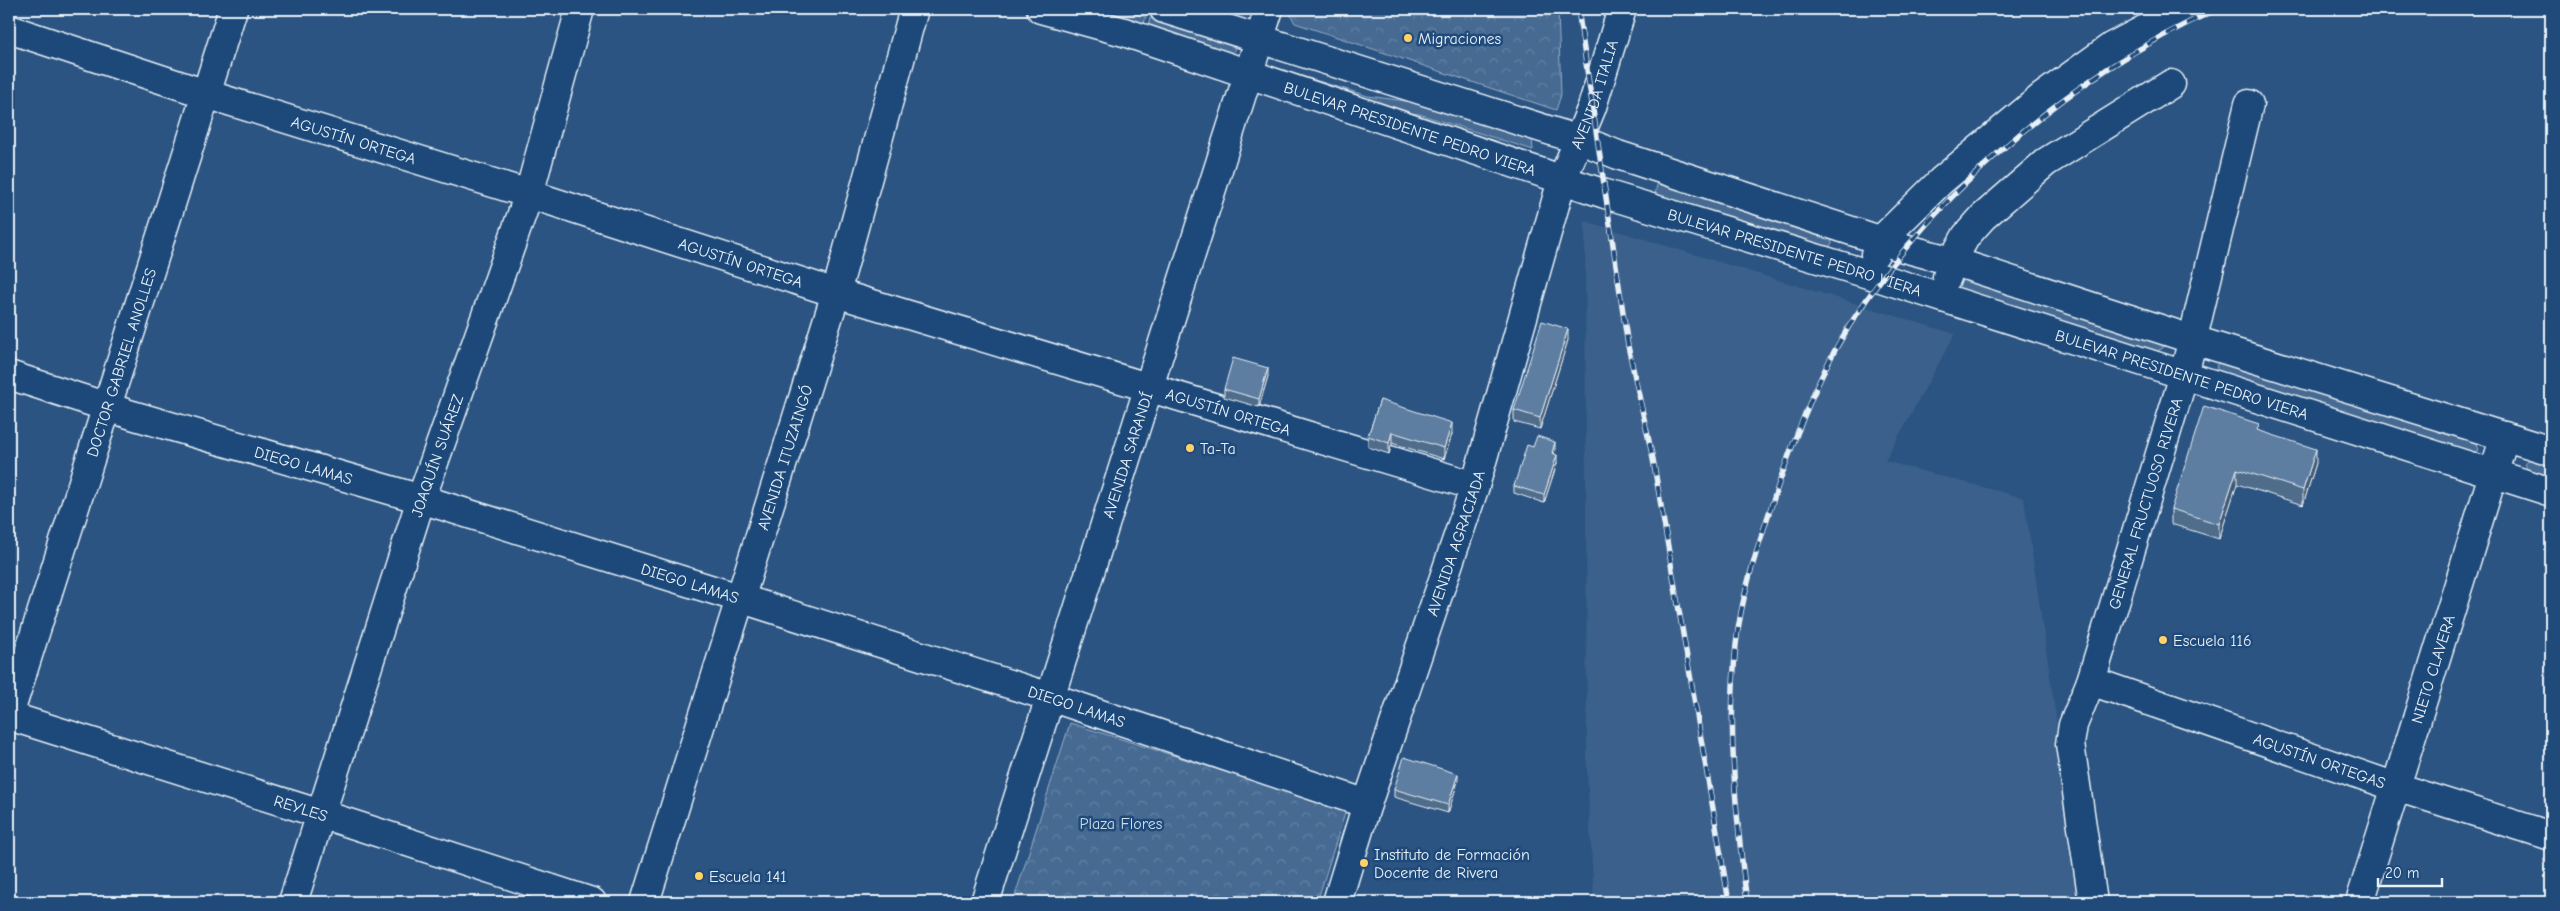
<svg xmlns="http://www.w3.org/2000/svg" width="2560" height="911" viewBox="0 0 2560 911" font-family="'Comic Neue',sans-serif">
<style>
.built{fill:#3a608b}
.green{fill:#476b93;stroke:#98aec6}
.park{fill:url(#park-crowns);stroke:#98aec6}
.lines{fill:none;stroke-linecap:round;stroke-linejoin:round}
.minor-casing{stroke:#e8f1f8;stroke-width:31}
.minor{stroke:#1f4a7a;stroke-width:28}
.rail-casing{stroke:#e8f1f8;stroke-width:5.5}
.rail{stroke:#1f4a7a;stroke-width:4;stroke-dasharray:11;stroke-linecap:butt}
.wall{fill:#506c8a;stroke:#e8f1f8}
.shaded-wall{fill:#415871;stroke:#e8f1f8}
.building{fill:#5d7da1;stroke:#e8f1f8}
.poi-dot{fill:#ffd166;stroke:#1f4a7a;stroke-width:2}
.labels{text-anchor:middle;stroke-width:5;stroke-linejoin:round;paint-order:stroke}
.poi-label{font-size:16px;fill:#e8f1f8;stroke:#1f4a7a;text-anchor:start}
.street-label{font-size:16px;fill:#e8f1f8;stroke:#1f4a7a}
.park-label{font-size:16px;fill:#d0dde9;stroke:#1f4a7a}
</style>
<defs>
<pattern id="park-crowns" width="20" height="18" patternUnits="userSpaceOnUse" patternTransform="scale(1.25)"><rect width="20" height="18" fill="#476b93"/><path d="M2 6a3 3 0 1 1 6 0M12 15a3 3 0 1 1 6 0" fill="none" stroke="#6281a3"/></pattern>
</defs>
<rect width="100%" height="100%" fill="#2b5482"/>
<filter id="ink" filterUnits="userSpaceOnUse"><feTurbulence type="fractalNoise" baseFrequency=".02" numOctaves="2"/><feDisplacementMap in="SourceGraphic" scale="10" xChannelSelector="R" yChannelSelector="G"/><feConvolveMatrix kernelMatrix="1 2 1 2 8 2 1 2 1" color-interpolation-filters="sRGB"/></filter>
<g filter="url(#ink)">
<path class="built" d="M1585,221L1955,334L1885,461L2024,498L2083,902H1594L1587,772Z"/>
<g class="green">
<path d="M1060,9H1119L1146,17L1143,26Z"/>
<path d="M1150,18L1233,44L1235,51L1230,54L1148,27Z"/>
<path d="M1268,66L1368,96L1421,103L1524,136L1532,139L1533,150L1419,114L1376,109Z"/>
<path d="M1663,182L1831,238L1832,243L1829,248L1655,195L1657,185Z"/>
<path d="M1954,274L2163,342V348L2153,353L1950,290Z"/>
<path d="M2218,361L2474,439L2478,450L2473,453L2219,375L2216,369Z"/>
<path d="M2532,457L2551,464V481L2528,473L2525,463Z"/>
</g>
<g class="park">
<path d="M1291,9H1558L1561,95L1556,110L1295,23L1290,14Z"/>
<path d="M1070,723L1346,810L1317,902H1013Z"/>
</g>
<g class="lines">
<g class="minor-casing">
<g id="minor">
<path id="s1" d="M1041,9L1124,32L1605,194L1868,274L2551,492"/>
<path d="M1164,9L1586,142L1618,155L1904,248L1952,261L2194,340L2551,451"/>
<path id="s2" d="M9,29L206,94L529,194L836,293L1475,486"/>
<path d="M1875,254L1881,240L1941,181L2043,96L2111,47L2184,9"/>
<path d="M1947,277L1952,261L1966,236L1983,217L2046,162L2171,84"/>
<path id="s3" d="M9,375L132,415L421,499L739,598L1050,697L1367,804"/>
<path id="s4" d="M2091,681L2396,787L2551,836"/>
<path id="s5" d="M9,715L233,9"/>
<path id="s6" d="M9,716L321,814L592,902"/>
<path id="s7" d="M293,902L421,499L529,194L580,9"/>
<path id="s8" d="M645,902L836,293L914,9"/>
<path id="s9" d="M985,902L1269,9"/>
<path id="s10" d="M1337,902L1367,804L1475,486L1562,180L1592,107L1622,9"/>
<path id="s11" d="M2093,902L2070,744L2073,725L2091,681L2184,375L2249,104"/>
<path id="s12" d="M2360,902L2505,436"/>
</g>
</g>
<use href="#minor" class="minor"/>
<g class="rail-casing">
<g id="rail">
<path d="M1578,9L1628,346L1653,459L1729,902"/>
<path d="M1747,902C1736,818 1727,730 1736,645C1741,598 1756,552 1771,507C1788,455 1809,398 1835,350C1913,210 2071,72 2218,9"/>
</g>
</g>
<use href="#rail" class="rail"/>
</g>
<g class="wall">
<path d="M1568,340L1540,429L1514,422V410Z"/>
<path d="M1268,376L1259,407L1224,397V389Z"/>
<path d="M1380,400L1452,434L1444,459L1392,443L1389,454L1368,447V436Z"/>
<path d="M2259,431L2316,463L2303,505L2237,484L2219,539L2171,524V509Z"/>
<path d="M1533,447L1555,450L1554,454L1557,463L1544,503L1514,493V486Z"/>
<path d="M1458,781L1448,813L1394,797V789Z"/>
</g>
<g class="shaded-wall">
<path d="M1568,329V340L1540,429V418Z"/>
<path d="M1268,368V376L1259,407V399Z"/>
<path d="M1452,423V434L1444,459V448Z"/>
<path d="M1392,432V443L1389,454V443Z"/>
<path d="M1555,442V450L1552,461V453Z"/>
<path d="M2316,449V463L2303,505V490Z"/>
<path d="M1557,455V463L1544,503V495Z"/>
<path d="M2237,469V484L2219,539V524Z"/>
<path d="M1458,774V781L1448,813V805Z"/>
</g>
<g class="building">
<path d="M1542,321L1568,329L1540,418L1514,410Z"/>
<path d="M1233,358L1268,368L1259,399L1224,389Z"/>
<path d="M1380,400L1452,423L1444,448L1392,432L1389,443L1368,436Z"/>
<path d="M2204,406L2259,424L2257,430L2316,449L2303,490L2237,469L2219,524L2171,509Z"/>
<path d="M1537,436L1555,442L1552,453L1557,455L1544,495L1514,486L1527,445L1533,447Z"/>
<path d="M1404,757L1458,774L1448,805L1394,789Z"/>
</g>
</g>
<g class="poi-dot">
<circle cx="1408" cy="38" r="5"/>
<circle cx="1190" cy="448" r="5"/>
<circle cx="2163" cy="640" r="5"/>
<circle cx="1364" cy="863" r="5"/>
<circle cx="699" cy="876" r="5"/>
</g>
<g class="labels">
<g class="poi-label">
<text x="1418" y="44">Migraciones</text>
<text x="1200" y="454">Ta-Ta</text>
<text x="2173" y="646">Escuela 116</text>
<text x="1374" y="860">Instituto de Formación<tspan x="1374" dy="18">Docente de Rivera</tspan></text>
<text x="709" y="882">Escuela 141</text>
</g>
<g class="street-label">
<text dy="6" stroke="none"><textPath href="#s10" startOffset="848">AVENIDA ITALIA</textPath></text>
<text dy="6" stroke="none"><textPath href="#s1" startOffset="388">BULEVAR PRESIDENTE PEDRO VIERA</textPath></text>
<text dy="6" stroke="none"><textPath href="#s2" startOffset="362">AGUSTÍN ORTEGA</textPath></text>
<text dy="6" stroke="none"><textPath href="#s1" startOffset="792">BULEVAR PRESIDENTE PEDRO VIERA</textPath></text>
<text dy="6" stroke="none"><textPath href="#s2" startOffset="768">AGUSTÍN ORTEGA</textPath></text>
<text dy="6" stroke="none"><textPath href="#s5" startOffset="370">DOCTOR GABRIEL ANOLLES</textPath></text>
<text dy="6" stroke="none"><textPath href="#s1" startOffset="1198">BULEVAR PRESIDENTE PEDRO VIERA</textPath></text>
<text dy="6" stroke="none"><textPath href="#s2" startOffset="1278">AGUSTÍN ORTEGA</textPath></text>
<text dy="6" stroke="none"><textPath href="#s7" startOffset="469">JOAQUÍN SUÁREZ</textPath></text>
<text dy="6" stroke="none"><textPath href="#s9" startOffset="469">AVENIDA SARANDÍ</textPath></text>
<text dy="6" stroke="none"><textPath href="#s8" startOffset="466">AVENIDA ITUZAINGÓ</textPath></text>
<text dy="6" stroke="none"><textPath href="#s3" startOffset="308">DIEGO LAMAS</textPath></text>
<text dy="6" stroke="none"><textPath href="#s11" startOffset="412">GENERAL FRUCTUOSO RIVERA</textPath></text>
<text dy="6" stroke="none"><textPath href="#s10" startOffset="378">AVENIDA AGRACIADA</textPath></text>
<text dy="6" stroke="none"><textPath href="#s3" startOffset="712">DIEGO LAMAS</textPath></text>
<text dy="6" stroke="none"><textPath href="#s12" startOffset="244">NIETO CLAVERA</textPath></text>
<text dy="6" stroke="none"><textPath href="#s3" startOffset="1118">DIEGO LAMAS</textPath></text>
<text dy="6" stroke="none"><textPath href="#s4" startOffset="242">AGUSTÍN ORTEGAS</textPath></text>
<text dy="6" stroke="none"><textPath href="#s6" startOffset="306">REYLES</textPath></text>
</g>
<g class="park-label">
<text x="1121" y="829">Plaza Flores</text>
</g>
</g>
<rect width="2560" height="911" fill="none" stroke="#1f4a7a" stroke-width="30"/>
<rect x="15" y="15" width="2530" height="881" fill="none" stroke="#e8f1f8" stroke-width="2" filter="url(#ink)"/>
<path d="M2378 878v8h64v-8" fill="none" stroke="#e8f1f8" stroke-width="2.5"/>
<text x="2385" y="878" font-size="15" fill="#e8f1f8" stroke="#1f4a7a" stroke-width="4" paint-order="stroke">20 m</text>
</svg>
